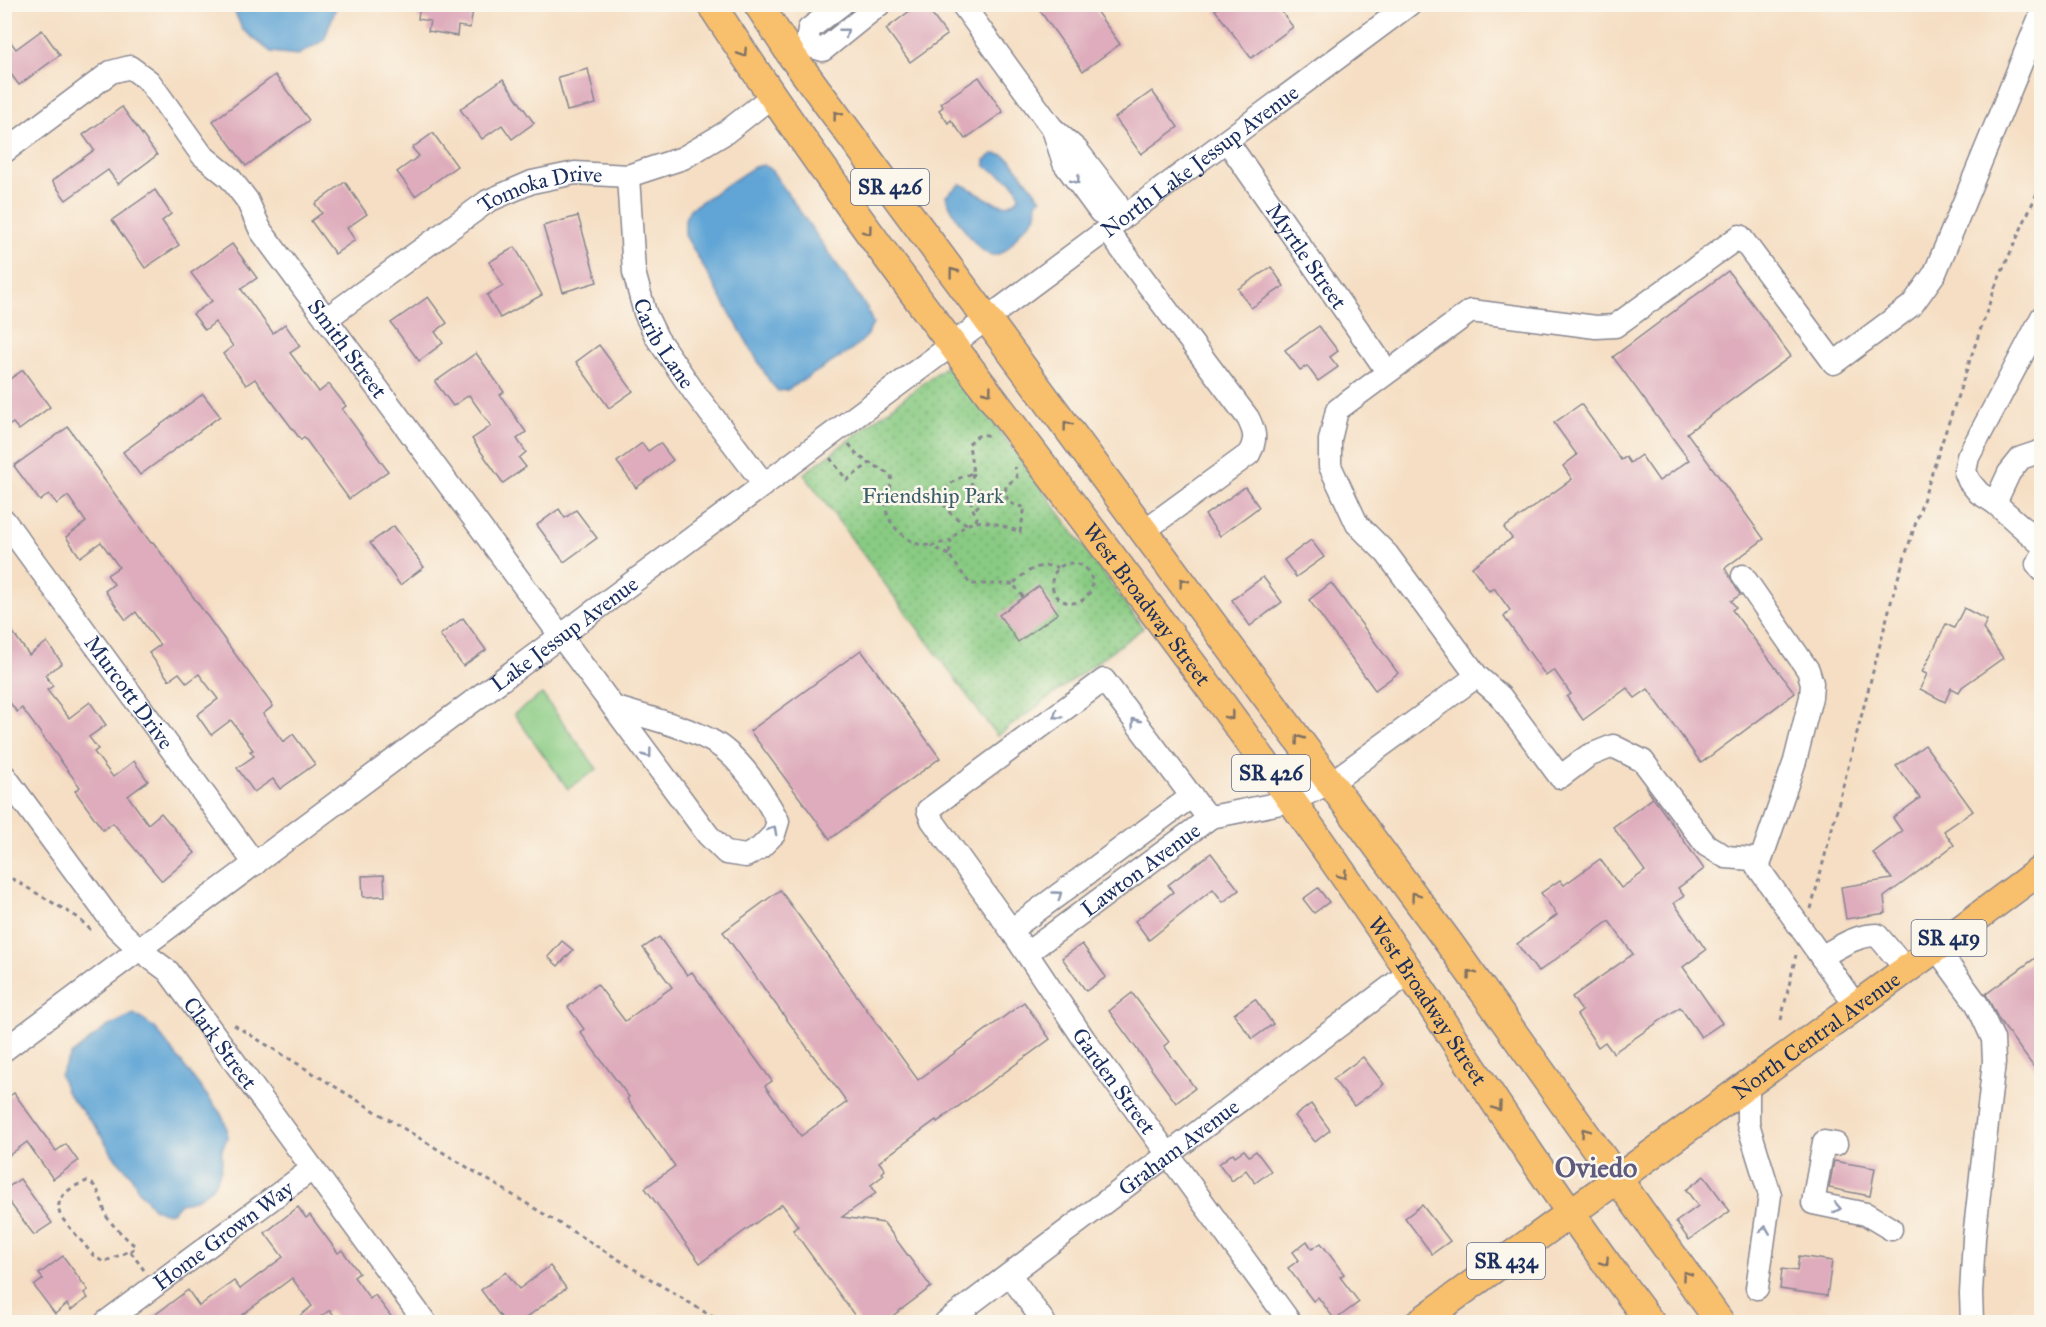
<svg xmlns="http://www.w3.org/2000/svg" width="2046" height="1327" viewBox="0 0 2046 1327" font-family="'IM FELL Great Primer',serif">
<style>
.grass{fill:url(#grass-dots);stroke:#527d70;stroke-width:1.5}
.pitch{fill:#89cb83;stroke:#527d70;stroke-width:1.5}
.water{fill:#60a5d5;stroke:#3e6a9a;stroke-width:1.5}
.building{fill:#deacbc}
.lines{fill:none;stroke-linecap:round;stroke-linejoin:round}
.minor-casing{stroke:#888690;stroke-width:25}
.major-casing{stroke:#888690;stroke-width:31}
.path{stroke:#888690;stroke-width:3;stroke-dasharray:4.5 4.5;stroke-linecap:butt}
.minor{stroke:#fff;stroke-width:22}
.major{stroke:#f8bf6c;stroke-width:28}
.oneway{stroke:#8d97ae}
.oneway2{stroke:#7e7064}
.labels{text-anchor:middle;stroke-width:5;stroke-linejoin:round;paint-order:stroke}
.shield{fill:#fbf7ec;stroke:#5e6b89;stroke-width:1.5}
.shield-label{font-size:21px;font-weight:bold;fill:#1b2f5e}
.street-label{font-size:22px;fill:#1b2f5e;stroke:#fbf7ec}
.park-label{font-size:22px;fill:#3c5e69;stroke:#fbf7ec}
.district-label{font-size:28px;font-weight:bold;fill:#5f5b7f;stroke:#fbf7ec}
</style>
<defs>
<pattern id="grass-dots" width="8" height="8" patternUnits="userSpaceOnUse" patternTransform="scale(1.5)"><rect width="8" height="8" fill="#89cb83"/><path d="M2 2h.1M6 6h.1" fill="none" stroke="#6fa56e" stroke-width="1.8" stroke-linecap="round"/></pattern>
</defs>
<rect width="100%" height="100%" fill="#fbf7ec"/>
<filter id="ink" filterUnits="userSpaceOnUse"><feTurbulence type="fractalNoise" baseFrequency=".0167" numOctaves="2"/><feDisplacementMap in="SourceGraphic" scale="12" xChannelSelector="R" yChannelSelector="G"/><feConvolveMatrix kernelMatrix="1 2 1 2 8 2 1 2 1" color-interpolation-filters="sRGB"/></filter>
<filter id="wash" filterUnits="userSpaceOnUse"><feTurbulence type="fractalNoise" baseFrequency=".008" numOctaves="4" result="noise"/><feDisplacementMap in="SourceGraphic" scale="24" xChannelSelector="R" yChannelSelector="G"/><feGaussianBlur stdDeviation="1.35" result="paint"/><feColorMatrix in="noise" values="0 0 0 0 0 0 0 0 0 0 0 0 0 0 0 0 0 1.4 0 .05"/><feComposite in="paint" operator="in"/></filter>
<g filter="url(#wash)">
<rect width="100%" height="100%" fill="#f5dec3"/>
<path class="grass" d="M950,363L1143,628L997,736L804,474Z"/>
<path class="pitch" d="M542,694L597,769L568,789L514,714Z"/>
<g class="water">
<path d="M232,5H337L324,40L298,55L271,52L242,29Z"/>
<path d="M993,154L1003,155L1011,160L1041,199L1037,201C1036,206 1037,211 1036,215C1033,222 1025,226 1020,232C1013,241 1007,254 994,255C978,256 950,210 946,196L960,184C978,189 1003,219 1019,197C1018,179 998,175 985,166V160Z"/>
<path d="M764,165L772,171L867,308L873,324L866,337L852,350L787,390L778,391L770,382L685,235V219L690,209L754,167Z"/>
<path d="M134,1014L155,1028L221,1114C225,1123 230,1131 226,1141C225,1143 222,1147 222,1149C221,1154 222,1159 222,1164C218,1186 202,1201 180,1203L172,1212L164,1213L153,1208L139,1191L130,1174L113,1155L98,1130L67,1093L60,1075L71,1055L107,1027Z"/>
</g>
<g id="blocks">
<g class="building">
<path d="M420,4H474L470,28L458,26L457,36L428,31L430,21L418,19Z"/>
<path d="M919,4H924L947,35L910,62L886,29Z"/>
<path d="M1035,4H1091L1120,44L1083,71Z"/>
<path d="M1223,4H1276L1293,27L1251,58L1215,10Z"/>
<path d="M42,30L60,55L19,85L4,65V33L16,49Z"/>
<path d="M588,69L596,104L567,111L558,77Z"/>
<path d="M275,75L309,120L246,166L213,121Z"/>
<path d="M979,77L1003,112L965,139L951,120L948,123L939,110L943,107L941,103Z"/>
<path d="M503,79L534,123L512,139L502,125L482,139L460,109Z"/>
<path d="M1152,91L1178,127L1141,154L1115,118Z"/>
<path d="M122,107L157,155L118,184L108,170L66,200L52,181L94,150L83,135Z"/>
<path d="M433,133L457,166L415,196L397,172L419,156L412,148Z"/>
<path d="M345,182L367,214L347,228L355,240L335,254L311,221L322,213L315,204Z"/>
<path d="M155,190L171,214L162,221L179,245L145,268L112,220Z"/>
<path d="M578,216L597,282L563,292L543,226Z"/>
<path d="M232,244L257,278L241,289L273,333L285,324L300,346L290,353L319,392L329,384L346,406L342,409L388,471L349,499L304,437L301,440L255,379L246,385L223,354L233,346L215,322L205,330L193,314L212,301L191,273Z"/>
<path d="M515,247L542,295L500,318L487,295L503,286L489,262Z"/>
<path d="M1271,267L1284,286L1251,308L1238,289Z"/>
<path d="M1728,271L1791,356L1687,433L1764,539L1725,568L1740,595L1731,601L1736,607L1732,610L1795,693L1701,763L1648,689L1635,698L1627,688L1583,720L1567,697L1571,694L1554,670L1546,676L1504,617L1510,610L1494,588L1489,591L1472,567L1512,538L1504,528L1572,479L1563,466L1577,455L1554,423L1581,404L1621,460L1626,457L1630,463L1641,455L1659,481L1689,460L1613,357Z"/>
<path d="M428,297L447,323L435,332L443,343L419,361L391,323Z"/>
<path d="M1319,326L1338,351L1330,357L1338,367L1318,381L1307,366L1300,370L1285,350Z"/>
<path d="M599,345L633,391L609,408L576,362Z"/>
<path d="M476,353L504,392L500,395L526,432L517,439L526,452L519,458L526,467L503,483L472,439L491,426L469,395L453,406L435,382Z"/>
<path d="M23,370L50,407L19,430L13,423L4,429V383Z"/>
<path d="M203,394L220,416L140,475L123,452Z"/>
<path d="M68,427L101,473L100,474L151,543L153,542L273,706L263,714L283,742L293,734L315,764L280,789L273,779L254,792L237,768L254,756L250,751L253,750L231,720L211,735L197,715L218,699L199,674L187,683L179,673L169,680L149,653L160,645L152,635L136,612L126,620L105,591L114,584L107,575L119,567L101,542L80,557L66,537L86,522L68,496L57,504L49,494L40,501L14,466Z"/>
<path d="M642,443L648,451L660,443L673,460L636,488L617,462Z"/>
<path d="M1245,487L1259,507L1220,536L1205,515Z"/>
<path d="M559,509L565,518L576,510L597,538L564,562L537,525Z"/>
<path d="M394,526L424,567L400,585L370,543Z"/>
<path d="M1311,540L1324,557L1296,577L1284,560Z"/>
<path d="M1263,577L1282,602L1250,626L1232,600Z"/>
<path d="M1331,583L1398,673L1375,690L1309,600Z"/>
<path d="M1039,586L1058,613L1018,642L999,615Z"/>
<path d="M1964,608L1987,620L1983,629L2003,658L1962,687L1959,692L1951,688L1945,702L1920,689L1927,674L1922,672L1946,624L1954,628Z"/>
<path d="M463,618L486,650L463,666L440,635Z"/>
<path d="M4,620L29,655L47,642L62,663L45,675L53,686L47,690L69,718L90,702L106,725L89,737L98,749L94,752L113,777L134,761L148,781L128,796L148,824L161,813L195,853L162,881L113,823L103,830L75,791L80,787L22,708L17,712L4,695Z"/>
<path d="M861,650L940,758L830,839L750,731Z"/>
<path d="M1925,745L1973,811L1944,831L1954,845L1884,897L1886,913L1846,919L1841,887L1892,879L1873,853L1902,831L1893,818L1920,798L1896,766Z"/>
<path d="M1645,786L1704,869L1678,888L1684,896L1674,903L1706,950L1683,967L1722,1023L1701,1037L1680,1007L1613,1053L1605,1042L1598,1047L1577,1015L1582,1011L1572,997L1633,954L1609,921L1538,972L1517,944L1557,915L1541,893L1560,880L1564,885L1600,859L1621,888L1645,871L1613,827L1653,798Z"/>
<path d="M1211,853L1239,890L1223,902L1213,889L1149,940L1135,921L1173,892L1168,885Z"/>
<path d="M384,875L385,896L363,897L362,876Z"/>
<path d="M1318,888L1329,902L1314,913L1303,899Z"/>
<path d="M780,890L918,1080L1024,1002L1050,1039L937,1122L936,1120L879,1162L885,1170L882,1173L884,1175L871,1185L876,1193L842,1217L884,1223L931,1287L883,1323H860L793,1230L798,1226L782,1204L700,1263L645,1188L675,1166L627,1099L629,1097L580,1032L584,1029L568,1007L597,984L625,1021L672,987L643,948L659,937L687,975L692,972L772,1081L765,1086L801,1136L847,1102L723,932Z"/>
<path d="M562,941L573,950L558,966L548,957Z"/>
<path d="M1082,944L1106,977L1086,991L1062,958Z"/>
<path d="M2042,953V1078L1999,1020L1986,994Z"/>
<path d="M1132,993L1169,1042L1164,1046L1195,1088L1176,1103L1109,1011Z"/>
<path d="M1255,999L1273,1024L1252,1039L1234,1014Z"/>
<path d="M1363,1057L1384,1084L1354,1106L1333,1079Z"/>
<path d="M14,1093L56,1151L66,1144L78,1161L53,1179L27,1142L4,1159V1100Z"/>
<path d="M1311,1104L1330,1130L1315,1142L1295,1116Z"/>
<path d="M1244,1150L1249,1156L1256,1151L1271,1171L1255,1183L1246,1170L1232,1181L1219,1164L1233,1153L1235,1156Z"/>
<path d="M1834,1161L1875,1168L1870,1196L1829,1188Z"/>
<path d="M1704,1176L1730,1211L1689,1240L1676,1222L1698,1206L1686,1190Z"/>
<path d="M20,1179L52,1223L34,1235L4,1195V1190Z"/>
<path d="M1422,1205L1450,1241L1432,1254L1405,1218Z"/>
<path d="M298,1207L306,1218L310,1215L338,1253L342,1250L359,1273L354,1277L370,1299L375,1295L396,1323H339L330,1310L312,1323H291L312,1306L292,1278L231,1323H144L188,1290L199,1306L234,1281L240,1289L283,1257L265,1233Z"/>
<path d="M1307,1241L1312,1249L1321,1243L1344,1274L1340,1277L1359,1302L1335,1320L1318,1297L1313,1301L1288,1268L1299,1260L1293,1252Z"/>
<path d="M63,1256L88,1290L84,1293L88,1298L71,1310L67,1304L55,1314L34,1286L43,1279L39,1274Z"/>
<path d="M1799,1256L1832,1261L1827,1296L1780,1289L1782,1269L1797,1271Z"/>
<path d="M550,1266L566,1288L519,1323H505L481,1290L506,1272L519,1289Z"/>
</g>
</g>
</g>
<g filter="url(#ink)">
<use href="#blocks" fill-opacity="0" stroke="#888690" stroke-width="1.5"/>
<g class="lines">
<g class="minor-casing">
<g id="minor">
<path d="M962,4L1052,128L1077,150L1116,201L1120,220"/>
<path d="M807,45L809,29L842,4"/>
<path d="M792,56L807,45L823,50L880,4"/>
<path d="M1053,129L1064,163L1100,212L1120,220"/>
<path id="s1" d="M1227,141L1387,371"/>
<path id="s2" d="M4,152L111,72L130,67L149,81L202,155L230,178L247,200L261,231L708,835L726,853L746,856L760,848L774,834L778,821C764,794 738,754 710,740C684,726 642,716 613,707"/>
<path id="s3" d="M628,176L634,272L645,313L657,338L694,392L764,484"/>
<path d="M1107,230L1248,418C1255,432 1257,439 1249,454L1145,530"/>
<path d="M2042,317L1968,457L1965,471L1969,481L1979,493L1995,503L2042,545"/>
<path id="s4" d="M326,319L488,201L532,182L575,173L628,176L683,158L725,133L771,97"/>
<path d="M1995,503L2009,473L2021,458L2042,451"/>
<path id="s5" d="M4,520L255,864"/>
<path d="M2042,556L2037,564L2042,570"/>
<path d="M1743,576L1808,670L1812,683L1811,697L1795,761L1758,868"/>
<path d="M1477,676L1501,697L1560,777L1588,756L1613,746L1643,761L1706,845L1726,857L1752,859L1856,1006"/>
<path id="s6" d="M4,775L116,927L140,950L168,971L425,1322"/>
<path id="s7" d="M1211,817L1202,810L1104,680L928,810L932,820L1011,930L1084,1039L1290,1322"/>
<path d="M1011,930L1192,796"/>
<path d="M1936,948L1977,1004L1993,1039L1994,1062L1974,1238L1971,1294L1972,1322"/>
<path id="s8" d="M1027,953L1211,817L1291,801L1332,782L1477,676L1387,554L1357,524L1330,466V440L1337,410L1471,311L1596,327L1615,326L1740,236L1834,363L1912,305L1935,273L2042,12"/>
<path d="M1821,957C1839,947 1856,935 1877,935L1906,969"/>
<path id="s9" d="M4,1050L1410,4"/>
<path d="M1748,1085V1124L1770,1195L1757,1288"/>
<path d="M1836,1144L1824,1142L1813,1203L1866,1214L1891,1229"/>
<path d="M1010,1275L1044,1322"/>
<path id="s10" d="M106,1322L312,1169"/>
<path id="s11" d="M946,1322L1410,972"/>
</g>
</g>
<g class="major-casing">
<g id="major">
<path id="s12" d="M711,4C877,259 1070,494 1248,740C1304,817 1358,895 1411,974C1488,1092 1565,1210 1650,1322"/>
<path d="M758,4L792,56L1449,943L1720,1322"/>
<path id="s13" d="M1420,1322L1936,948L2042,869"/>
</g>
</g>
<g class="path">
<path d="M849,444L857,455L870,463"/>
<path d="M830,458L847,480L870,463L891,475C893,486 886,497 886,508C887,523 904,539 918,544C922,545 928,545 932,546"/>
<path d="M973,473C971,490 967,501 977,517L976,522"/>
<path d="M970,485L978,488L982,497L979,505L973,511"/>
<path d="M967,524C931,507 938,483 973,473L969,444C976,435 981,433 992,436"/>
<path d="M949,555L932,546L951,540"/>
<circle cx="1072" cy="583" r="20"/>
<path d="M1013,584H970L949,555L951,540C956,534 962,527 969,524C984,517 1005,527 1020,532L1025,507C1011,506 1004,501 1006,486L1017,477L1015,467"/>
<path d="M1023,597L1013,584C1026,571 1041,561 1059,568"/>
<path d="M4,874L77,917L93,932"/>
<path d="M1811,909L1895,587L1943,439L1995,287L2042,182"/>
<path d="M1781,1020L1796,955"/>
<path d="M234,1025L721,1322"/>
<path d="M130,1251L135,1248L134,1245C128,1240 110,1223 107,1217C101,1205 102,1187 87,1181C71,1187 52,1197 61,1217L93,1255L103,1262L130,1251L144,1270"/>
</g>
<use href="#minor" class="minor"/>
<use href="#major" class="major"/>
</g>
<defs><path id="oneway-chevron" d="M-2-3.5L2.5 0L-2 3.5" fill="none" stroke-width="1.6" stroke-linecap="round" stroke-linejoin="round" transform="scale(1.5)"/></defs>
<g class="oneway">
<use href="#oneway-chevron" transform="translate(845 32) rotate(-39)"/>
<use href="#oneway-chevron" transform="translate(1076 180) rotate(53)"/>
<use href="#oneway-chevron" transform="translate(1057 715) rotate(144)"/>
<use href="#oneway-chevron" transform="translate(1135 722) rotate(-127)"/>
<use href="#oneway-chevron" transform="translate(648 754) rotate(53)"/>
<use href="#oneway-chevron" transform="translate(773 830) rotate(-62)"/>
<use href="#oneway-chevron" transform="translate(1058 895) rotate(-36)"/>
<use href="#oneway-chevron" transform="translate(1837 1208) rotate(11)"/>
<use href="#oneway-chevron" transform="translate(1765 1230) rotate(-82)"/>
</g>
<g class="oneway2">
<use href="#oneway-chevron" transform="translate(743 53) rotate(57)"/>
<use href="#oneway-chevron" transform="translate(837 115) rotate(-127)"/>
<use href="#oneway-chevron" transform="translate(868 231) rotate(54)"/>
<use href="#oneway-chevron" transform="translate(953 272) rotate(-127)"/>
<use href="#oneway-chevron" transform="translate(988 391) rotate(53)"/>
<use href="#oneway-chevron" transform="translate(1067 425) rotate(-127)"/>
<use href="#oneway-chevron" transform="translate(1183 582) rotate(-127)"/>
<use href="#oneway-chevron" transform="translate(1230 716) rotate(53)"/>
<use href="#oneway-chevron" transform="translate(1299 739) rotate(-127)"/>
<use href="#oneway-chevron" transform="translate(1343 875) rotate(55)"/>
<use href="#oneway-chevron" transform="translate(1415 896) rotate(-126)"/>
<use href="#oneway-chevron" transform="translate(1471 974) rotate(-126)"/>
<use href="#oneway-chevron" transform="translate(1498 1107) rotate(55)"/>
<use href="#oneway-chevron" transform="translate(1585 1132) rotate(-126)"/>
<use href="#oneway-chevron" transform="translate(1605 1262) rotate(56)"/>
<use href="#oneway-chevron" transform="translate(1686 1275) rotate(-125)"/>
</g>
</g>
<g class="labels">
<g class="shield">
<rect x="851" y="169" width="78" height="36" rx="4.5"/>
<rect x="1232" y="755" width="78" height="36" rx="4.5"/>
<rect x="1911.5" y="920" width="75" height="36" rx="4.5"/>
<rect x="1467" y="1243" width="78" height="36" rx="4.5"/>
</g>
<g class="shield-label">
<text x="890" y="194">SR 426</text>
<text x="1271" y="780">SR 426</text>
<text x="1949" y="945">SR 419</text>
<text x="1506" y="1268">SR 434</text>
</g>
<g class="street-label">
<text dy="8" stroke="none"><textPath href="#s9" startOffset="1490">North Lake Jessup Avenue</textPath></text>
<text dy="8" stroke="none"><textPath href="#s4" startOffset="255">Tomoka Drive</textPath></text>
<text dy="8" stroke="none"><textPath href="#s1" startOffset="140">Myrtle Street</textPath></text>
<text dy="8" stroke="none"><textPath href="#s3" startOffset="174">Carib Lane</textPath></text>
<text dy="8" stroke="none"><textPath href="#s2" startOffset="512">Smith Street</textPath></text>
<text dy="8" stroke="none"><textPath href="#s12" startOffset="742">West Broadway Street</textPath></text>
<text dy="8" stroke="none"><textPath href="#s9" startOffset="698">Lake Jessup Avenue</textPath></text>
<text dy="8" stroke="none"><textPath href="#s5" startOffset="213">Murcott Drive</textPath></text>
<text dy="8" stroke="none"><textPath href="#s8" startOffset="141">Lawton Avenue</textPath></text>
<text dy="8" stroke="none"><textPath href="#s12" startOffset="1228">West Broadway Street</textPath></text>
<text dy="8" stroke="none"><textPath href="#s13" startOffset="489">North Central Avenue</textPath></text>
<text dy="8" stroke="none"><textPath href="#s6" startOffset="346">Clark Street</textPath></text>
<text dy="8" stroke="none"><textPath href="#s7" startOffset="722">Garden Street</textPath></text>
<text dy="8" stroke="none"><textPath href="#s11" startOffset="291">Graham Avenue</textPath></text>
<text dy="8" stroke="none"><textPath href="#s10" startOffset="146">Home Grown Way</textPath></text>
</g>
<g class="park-label">
<text x="933" y="503">Friendship Park</text>
</g>
<g class="district-label">
<text x="1596" y="1177">Oviedo</text>
</g>
</g>
<rect width="2046" height="1327" fill="none" stroke="#fbf7ec" stroke-width="24"/>
</svg>
